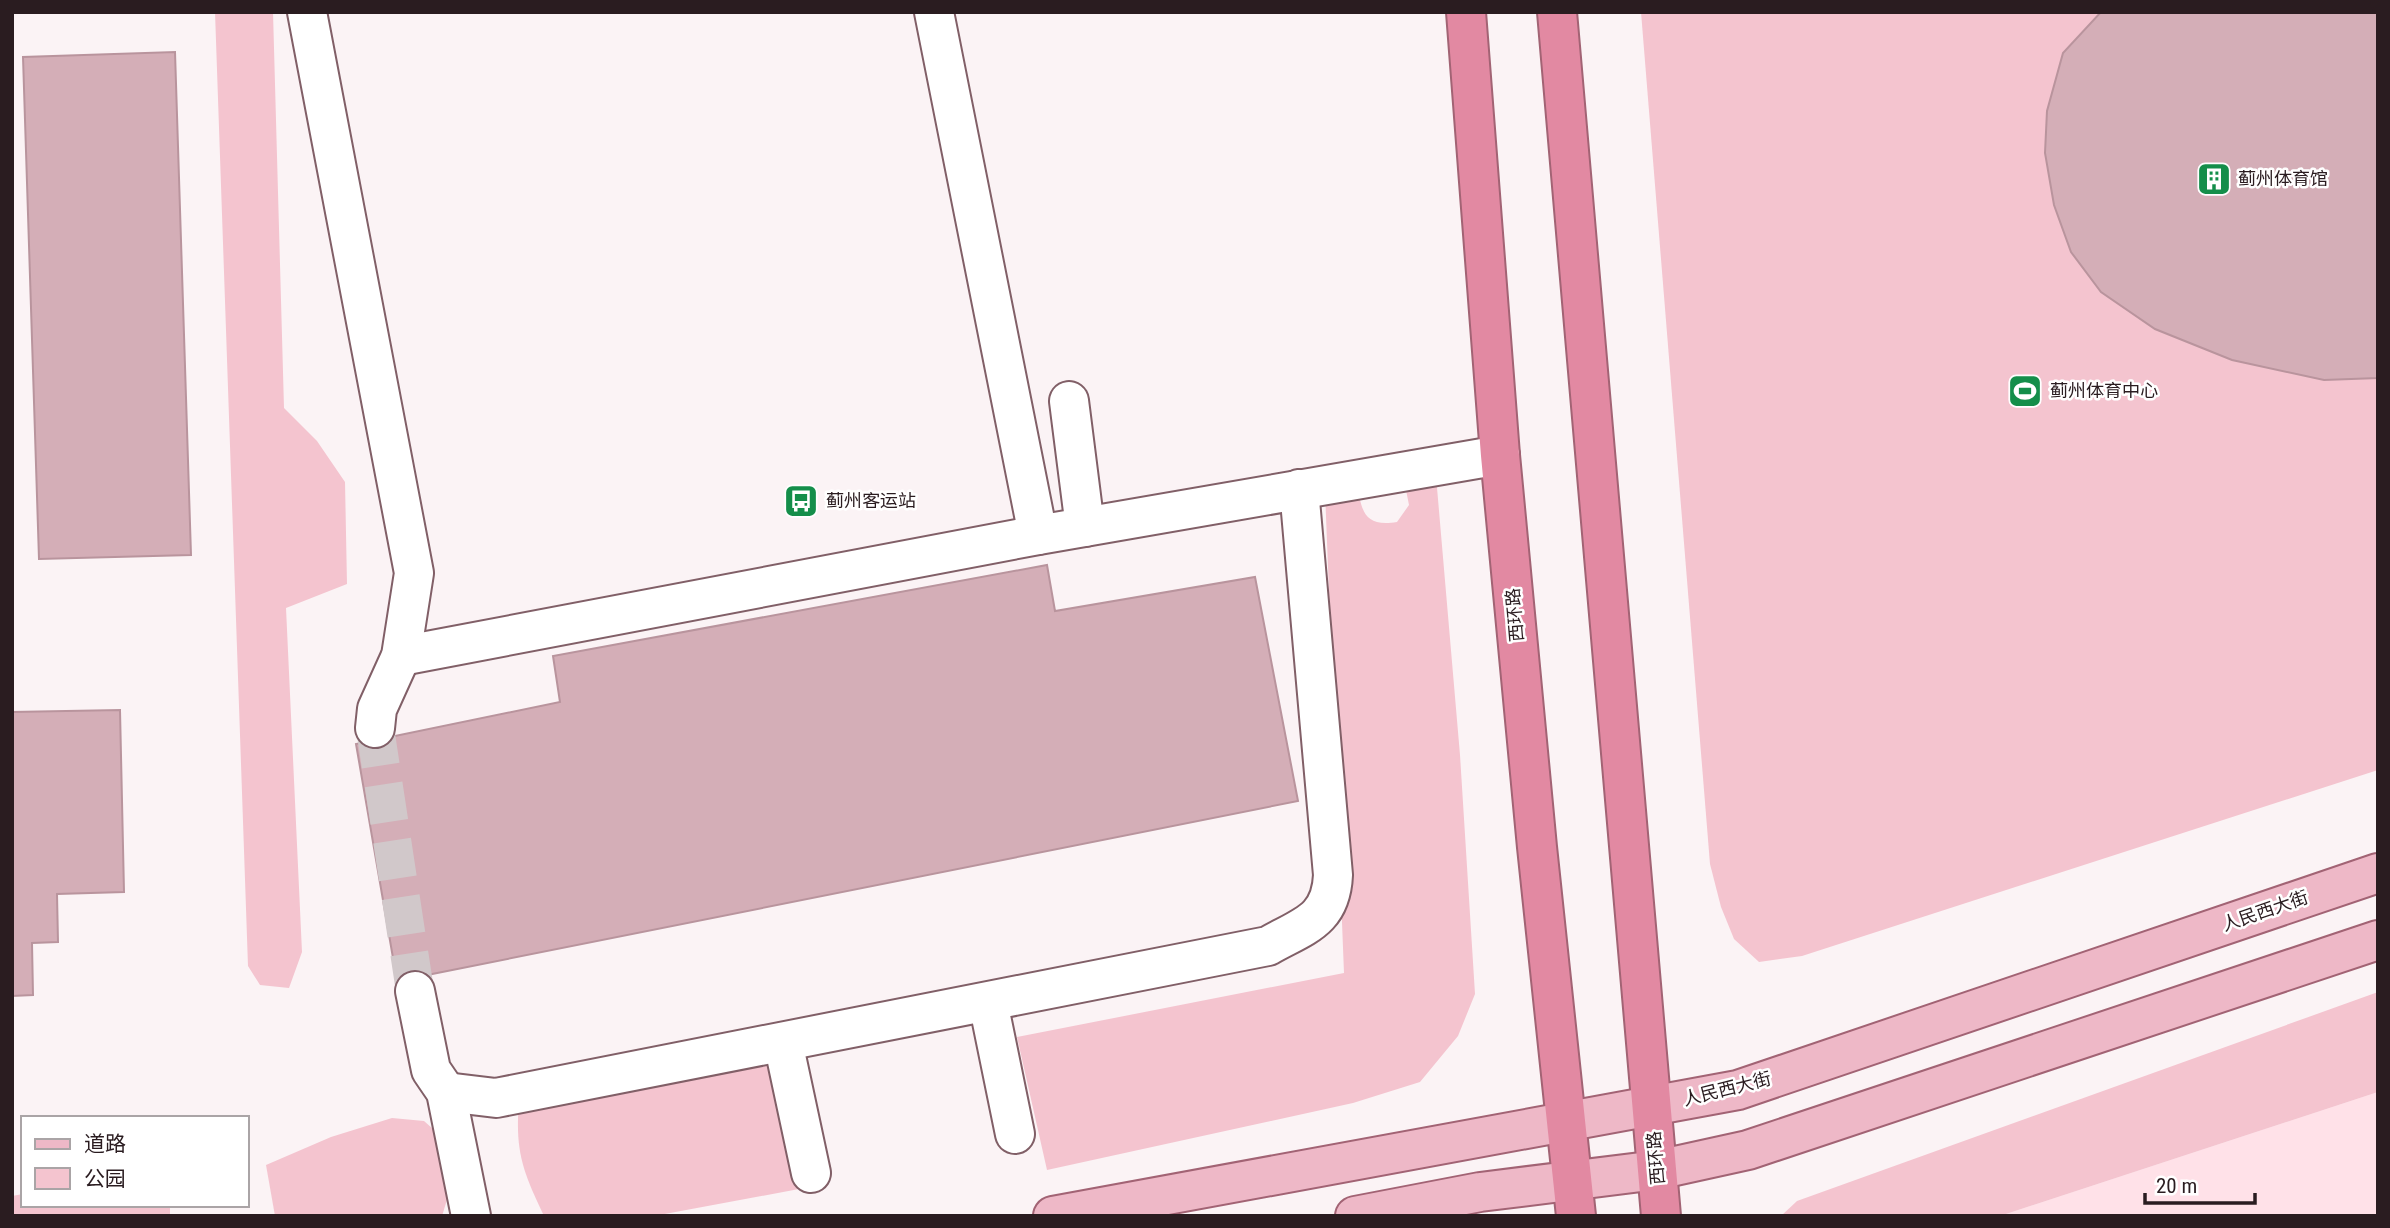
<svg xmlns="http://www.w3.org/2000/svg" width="2390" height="1228" viewBox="0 0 2390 1228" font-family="'Roboto Condensed','Noto Sans SC',sans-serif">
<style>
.built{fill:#ffe1e8}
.green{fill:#f4c4cf}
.building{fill:#d4aeb7;stroke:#b9949d;stroke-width:2}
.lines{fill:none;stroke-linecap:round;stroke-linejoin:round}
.minor-tunnel{stroke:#d1c8ca;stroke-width:38;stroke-dasharray:38 19;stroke-linecap:butt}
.minor-casing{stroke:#815f67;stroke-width:42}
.major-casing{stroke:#a26374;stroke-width:42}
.highway-casing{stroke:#a26374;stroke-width:42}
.minor{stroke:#fff;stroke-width:38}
.major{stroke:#eeb8c7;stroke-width:38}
.highway{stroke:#e289a2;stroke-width:38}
.labels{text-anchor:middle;stroke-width:5;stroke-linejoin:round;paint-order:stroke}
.poi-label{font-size:18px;fill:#2a1c20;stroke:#fff;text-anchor:start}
.street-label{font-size:18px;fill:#2a1c20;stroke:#fff}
</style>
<rect width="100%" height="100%" fill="#fbf3f5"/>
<path class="built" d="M2378,1092V1216H2000Z"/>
<g class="green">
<path d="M215,12H273L284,408L317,441L345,482L347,584L286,608L302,952L289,988L260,985L248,966Z"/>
<path d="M1641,12H2378V770L1802,956L1759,962L1734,939L1721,907L1710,864Z"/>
<path d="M1436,476L1460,755L1475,994L1458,1036L1420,1082L1353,1103L1047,1170L1017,1037L1344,973L1325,491L1357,484C1362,512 1364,527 1397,522L1409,505L1404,480Z"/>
<path d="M2378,992V1092L2000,1216H1781L1797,1201Z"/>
<path d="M765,1053L776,1076L799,1173V1189L654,1216H544C522,1170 515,1151 519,1100Z"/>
<path d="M392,1118L424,1121L442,1137L454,1177L442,1216H275L266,1165L331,1137Z"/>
<path d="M23,1194V1205H170V1216H12V1196Z"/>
</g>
<g class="building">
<path d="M2101,12H2378V378L2324,380L2232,360L2155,329L2101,292L2071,252L2054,205L2045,153L2047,111L2063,53Z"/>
<path d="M175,52L191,555L39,559L23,57Z"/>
<path d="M1047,565L1055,611L1255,577L1298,801L397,981L356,744L560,702L553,656Z"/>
<path d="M120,710L124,892L57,894L58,942L32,943L33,995L12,996V712Z"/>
</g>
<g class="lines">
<path class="minor-tunnel" d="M375,728L415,991"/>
<g class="minor-casing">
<g id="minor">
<path d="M307,12L414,573L401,656L377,709L375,728"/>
<path d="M934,12L1038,535"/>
<path d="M1069,401L1085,527"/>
<path d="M401,656L1038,535L1500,455"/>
<path d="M415,991L431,1070L446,1092L471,1216"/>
<path d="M988,1002L1015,1134"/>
<path d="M783,1042L811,1173"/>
<path d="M446,1092L496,1098L1268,946C1303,926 1331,921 1333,875L1299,489"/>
</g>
</g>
<g class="major-casing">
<g id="major">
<path d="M1053,1216L1738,1090L2378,873"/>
<path d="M1355,1216L1480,1192L1657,1170L1748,1150L2378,940"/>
</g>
</g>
<g class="highway-casing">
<g id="highway">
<path d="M1466,12L1500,455L1537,847L1576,1216"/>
<path d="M1557,12L1661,1216"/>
</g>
</g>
<use href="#minor" class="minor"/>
<use href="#major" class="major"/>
<use href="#highway" class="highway"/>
</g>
<defs>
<g id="building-square" transform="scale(1.75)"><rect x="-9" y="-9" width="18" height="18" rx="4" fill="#148e4a" stroke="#fff"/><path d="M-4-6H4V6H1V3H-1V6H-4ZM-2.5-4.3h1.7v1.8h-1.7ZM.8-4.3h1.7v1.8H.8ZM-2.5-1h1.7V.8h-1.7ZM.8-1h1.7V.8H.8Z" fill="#fff"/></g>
<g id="stadium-square" transform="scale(1.75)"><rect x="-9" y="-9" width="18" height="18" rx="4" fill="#148e4a" stroke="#fff"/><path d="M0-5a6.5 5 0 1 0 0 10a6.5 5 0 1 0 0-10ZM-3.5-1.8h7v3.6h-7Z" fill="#fff"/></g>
<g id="bus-square" transform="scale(1.75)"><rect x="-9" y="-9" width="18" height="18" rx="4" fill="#148e4a" stroke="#fff"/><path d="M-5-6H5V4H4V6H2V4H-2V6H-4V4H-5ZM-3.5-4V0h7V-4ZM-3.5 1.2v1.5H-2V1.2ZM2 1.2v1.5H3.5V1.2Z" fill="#fff"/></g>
</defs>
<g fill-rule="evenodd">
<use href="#building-square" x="2214" y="179"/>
<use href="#stadium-square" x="2025" y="391"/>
<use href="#bus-square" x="801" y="501"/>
</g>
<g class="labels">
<g class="poi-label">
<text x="2238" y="185">蓟州体育馆</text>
<text x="2050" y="397">蓟州体育中心</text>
<text x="826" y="507">蓟州客运站</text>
</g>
<g class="street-label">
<text transform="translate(1515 615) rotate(-95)" y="6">西环路</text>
<text transform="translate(2265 911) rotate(-19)" y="6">人民西大街</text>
<text transform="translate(1727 1089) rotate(-14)" y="6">人民西大街</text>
<text transform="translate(1656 1158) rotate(-95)" y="6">西环路</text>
</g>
</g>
<rect width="2390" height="1228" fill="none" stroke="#2a1c20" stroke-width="28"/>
<rect x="21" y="1116" width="228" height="91" fill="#ffffff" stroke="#aaa4a6" stroke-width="2"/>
<rect x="35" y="1139" width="35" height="10" fill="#eeb8c7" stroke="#aaa4a6" stroke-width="2"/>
<text x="84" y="1151" font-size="21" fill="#2a1c20">道路</text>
<rect x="35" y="1168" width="35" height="21" fill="#f4c4cf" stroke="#aaa4a6" stroke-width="2"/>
<text x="84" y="1186" font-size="21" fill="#2a1c20">公园</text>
<path d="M2145 1193v10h110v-10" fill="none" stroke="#2a1c20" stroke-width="3.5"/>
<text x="2156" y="1193" font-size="21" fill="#2a1c20" stroke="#ffffff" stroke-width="5" paint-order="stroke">20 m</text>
</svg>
